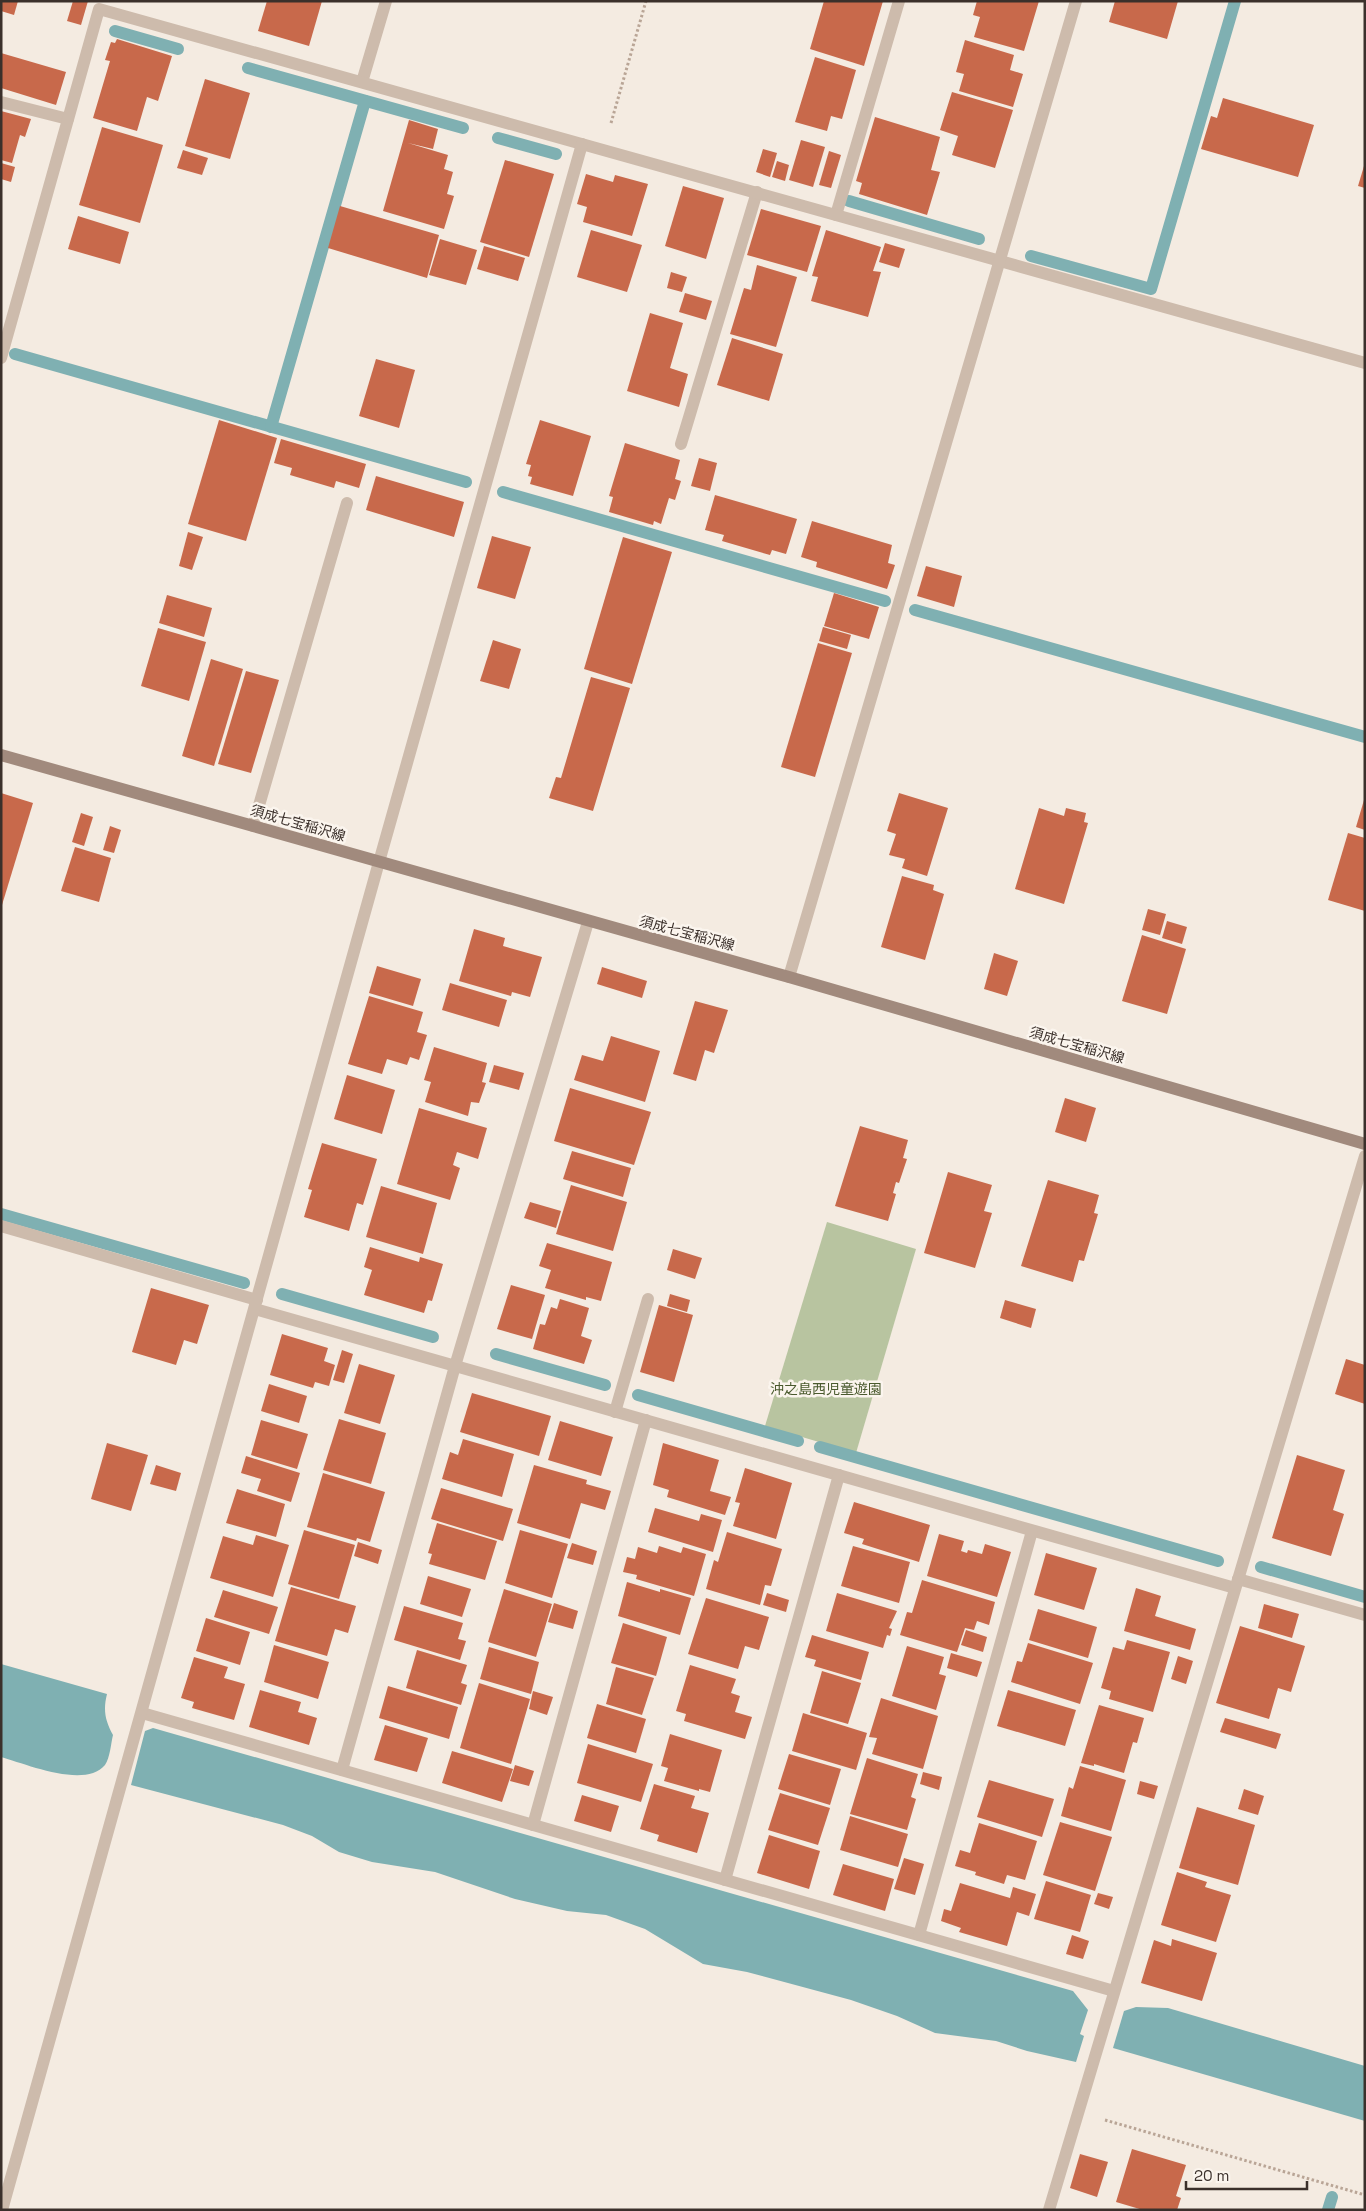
<svg xmlns="http://www.w3.org/2000/svg" width="1366" height="2211" viewBox="0 0 1366 2211" font-family="'Space Grotesk','Noto Sans JP',sans-serif">
<style>
.green{fill:#b8c4a0}
.water{fill:#7fb0b2}
.lines{fill:none;stroke-linecap:round;stroke-linejoin:round}
.stream{stroke:#7fb0b2;stroke-width:12}
.building{fill:#c8694b}
.path{stroke:#b9a596;stroke-width:3;stroke-dasharray:2.5 2.5;stroke-linecap:butt}
.lane{stroke:#cdbbac;stroke-width:12}
.street{stroke:#cdbbac;stroke-width:12}
.secondary{stroke:#a18a7d;stroke-width:12}
.labels{text-anchor:middle;stroke-width:5;stroke-linejoin:round;paint-order:stroke}
.street-label{font-size:14px;fill:#3b302b;stroke:#fbf5ee}
.park-label{font-size:14px;fill:#4a5a2e;stroke:#fbf5ee}
</style>
<rect width="100%" height="100%" fill="#f4ebe1"/>
<path class="green" d="M827,1222L916,1249L856,1453L765,1426Z"/>
<g class="water">
<path d="M1,1664L107,1694C103,1710 105,1720 113,1735C111,1743 110,1758 105,1765C85,1789 26,1764 1,1757Z"/>
<path d="M153,1728L1073,1991L1088,2010L1080,2034L1084,2036L1076,2062L1027,2051L996,2041L935,2033L897,2016L851,2000L747,1972L703,1964L645,1929L606,1915L567,1911L515,1899L435,1872L372,1862L339,1852L312,1836L283,1825L131,1785L145,1731Z"/>
<path d="M1136,2007L1168,2008L1365,2066V2121L1113,2048L1124,2011Z"/>
</g>
<g class="lines">
<g class="stream">
<path d="M115,31L178,49"/>
<path d="M248,68L463,128"/>
<path d="M498,138L556,154"/>
<path d="M849,201L979,239"/>
<path d="M1031,256L1151,289L1235,1"/>
<path d="M15,354L466,482"/>
<path d="M271,427L365,101"/>
<path d="M503,492L885,601"/>
<path d="M915,610L1365,737"/>
<path d="M1,1214L244,1283"/>
<path d="M282,1294L433,1337"/>
<path d="M496,1354L605,1385"/>
<path d="M638,1395L798,1441"/>
<path d="M820,1447L1218,1561"/>
<path d="M1261,1567L1365,1597"/>
<path d="M1328,2210L1332,2197"/>
</g>
</g>
<g class="building">
<path d="M1,1H18L14,15L1,11Z"/>
<path d="M73,1H88L81,25L67,21Z"/>
<path d="M267,1H322L309,46L258,31Z"/>
<path d="M824,1H883L864,66L810,49Z"/>
<path d="M977,1H1039L1024,51L974,37L980,17L973,15Z"/>
<path d="M1115,1H1178L1167,39L1109,22Z"/>
<path d="M117,39L172,56L158,101L147,97L137,131L93,118L110,61L105,60L111,42L115,43Z"/>
<path d="M965,40L1014,55L1010,70L1023,74L1013,107L959,91L964,74L956,72Z"/>
<path d="M1,53L66,72L56,105L1,88Z"/>
<path d="M815,57L856,70L842,119L831,116L827,131L795,122Z"/>
<path d="M205,79L250,93L230,159L185,146Z"/>
<path d="M952,92L1013,110L995,168L952,155L958,136L940,130Z"/>
<path d="M1223,98L1314,125L1298,177L1201,149L1211,116L1217,118Z"/>
<path d="M1,111L31,119L25,137L20,135L12,163L1,160Z"/>
<path d="M875,117L940,137L931,170L940,172L927,215L859,194L862,183L856,181Z"/>
<path d="M409,120L438,129L433,149L408,143L448,155L444,169L453,172L447,194L454,196L444,229L383,211Z"/>
<path d="M102,127L163,145L140,223L79,205Z"/>
<path d="M801,140L825,147L813,187L789,180Z"/>
<path d="M763,149L777,153L770,177L756,172Z"/>
<path d="M183,150L208,158L202,175L177,168Z"/>
<path d="M829,151L841,155L831,188L819,185Z"/>
<path d="M505,160L554,174L529,257L480,242Z"/>
<path d="M777,161L789,165L785,181L772,177Z"/>
<path d="M1,163L15,167L11,182L1,179Z"/>
<path d="M1364,166H1365V188L1358,186Z"/>
<path d="M586,174L613,182L615,175L648,184L632,236L583,222L587,207L577,204Z"/>
<path d="M683,186L724,198L706,259L665,246Z"/>
<path d="M340,206L439,235L427,278L328,248Z"/>
<path d="M761,209L821,226L807,272L747,255Z"/>
<path d="M78,216L129,232L120,264L68,249Z"/>
<path d="M591,230L642,245L627,292L577,277Z"/>
<path d="M826,230L881,247L873,271L881,272L868,317L811,301L818,277L812,276Z"/>
<path d="M440,239L477,250L466,285L429,275Z"/>
<path d="M885,243L905,249L899,268L879,262Z"/>
<path d="M484,246L525,258L518,281L477,269Z"/>
<path d="M757,265L797,277L776,347L730,334L744,288L751,290Z"/>
<path d="M671,272L687,277L682,292L667,288Z"/>
<path d="M685,293L712,301L706,320L679,312Z"/>
<path d="M650,313L683,323L670,368L688,374L679,407L627,391Z"/>
<path d="M732,338L783,354L769,401L717,385Z"/>
<path d="M376,359L415,370L399,428L359,416Z"/>
<path d="M219,420L277,438L246,541L188,524Z"/>
<path d="M540,420L591,436L573,496L530,484L532,477L528,476L531,465L526,464Z"/>
<path d="M281,439L366,464L359,488L336,481L334,488L290,475L292,468L274,463Z"/>
<path d="M625,443L680,460L675,479L681,481L675,500L669,498L661,524L654,521L653,525L609,512L613,497L609,496Z"/>
<path d="M699,458L717,463L710,491L691,486Z"/>
<path d="M376,476L464,502L454,537L366,510Z"/>
<path d="M715,495L797,519L786,554L772,550L770,555L722,541L724,535L705,530Z"/>
<path d="M812,521L892,545L888,563L895,565L887,589L816,567L817,562L801,557Z"/>
<path d="M188,532L203,537L192,570L179,566Z"/>
<path d="M492,536L531,547L515,599L477,588Z"/>
<path d="M623,537L672,552L632,684L584,669Z"/>
<path d="M926,566L962,576L954,607L917,596Z"/>
<path d="M834,593L879,607L869,639L824,626Z"/>
<path d="M167,595L212,608L204,637L159,623Z"/>
<path d="M823,627L851,635L847,649L819,641Z"/>
<path d="M158,628L206,642L189,701L141,686Z"/>
<path d="M493,640L521,649L509,689L480,681Z"/>
<path d="M818,643L852,653L815,777L781,767Z"/>
<path d="M211,659L243,669L214,766L182,756Z"/>
<path d="M246,671L279,680L251,773L218,764Z"/>
<path d="M591,677L630,688L593,811L549,798L556,777L561,778Z"/>
<path d="M1,793L33,803L2,905H1Z"/>
<path d="M899,793L948,808L927,876L902,868L905,859L889,855L896,834L887,831Z"/>
<path d="M1364,800H1365V830L1356,827Z"/>
<path d="M1039,808L1064,816L1066,808L1086,813L1084,822L1088,823L1064,904L1015,889Z"/>
<path d="M81,813L93,817L84,846L72,842Z"/>
<path d="M110,826L121,830L114,853L103,850Z"/>
<path d="M1348,833L1365,838V911L1328,900Z"/>
<path d="M75,847L111,858L99,902L61,891Z"/>
<path d="M902,876L934,885L933,890L944,894L925,960L881,947Z"/>
<path d="M1148,909L1166,914L1160,935L1142,930Z"/>
<path d="M1167,921L1187,927L1182,944L1162,938Z"/>
<path d="M474,929L505,938L503,946L542,957L530,997L512,992L511,996L459,981Z"/>
<path d="M1142,935L1186,949L1167,1014L1122,1001Z"/>
<path d="M994,953L1018,961L1007,996L984,989Z"/>
<path d="M377,966L421,979L413,1006L369,993Z"/>
<path d="M602,967L647,981L642,998L597,984Z"/>
<path d="M450,983L507,1000L499,1027L442,1010Z"/>
<path d="M369,996L423,1012L417,1032L427,1035L419,1060L410,1057L407,1065L387,1059L382,1074L348,1064Z"/>
<path d="M695,1001L728,1010L714,1053L705,1050L696,1081L673,1074Z"/>
<path d="M611,1036L660,1051L645,1102L574,1080L582,1055L603,1061Z"/>
<path d="M434,1047L487,1063L482,1082L486,1083L479,1103L471,1102L468,1116L425,1102L431,1082L424,1080Z"/>
<path d="M494,1065L524,1073L519,1090L489,1082Z"/>
<path d="M347,1075L395,1090L382,1134L334,1119Z"/>
<path d="M570,1088L651,1112L634,1165L554,1141Z"/>
<path d="M1065,1098L1096,1108L1086,1142L1055,1132Z"/>
<path d="M419,1108L487,1128L478,1159L457,1152L453,1165L460,1168L450,1200L397,1184Z"/>
<path d="M860,1126L908,1140L903,1158L907,1159L899,1183L896,1182L893,1193L896,1194L888,1221L835,1206Z"/>
<path d="M322,1143L377,1159L363,1205L357,1203L349,1231L304,1217L312,1190L308,1189Z"/>
<path d="M572,1151L631,1168L623,1197L563,1179Z"/>
<path d="M948,1172L992,1185L984,1211L992,1213L975,1268L924,1253Z"/>
<path d="M1048,1180L1099,1195L1094,1213L1098,1214L1084,1261L1079,1260L1073,1282L1021,1266Z"/>
<path d="M571,1185L627,1202L613,1251L556,1234Z"/>
<path d="M381,1186L437,1203L423,1254L366,1237Z"/>
<path d="M530,1202L561,1211L556,1228L524,1218Z"/>
<path d="M547,1243L612,1262L601,1301L586,1297V1300L545,1288L551,1270L539,1266Z"/>
<path d="M370,1247L419,1262L420,1257L443,1264L432,1301L428,1300L424,1313L364,1295L372,1270L364,1267Z"/>
<path d="M673,1249L702,1258L695,1279L667,1270Z"/>
<path d="M511,1285L545,1295L532,1339L497,1329Z"/>
<path d="M151,1288L209,1305L197,1344L184,1340L176,1365L132,1352Z"/>
<path d="M670,1294L690,1300L687,1312L667,1306Z"/>
<path d="M560,1299L589,1308L581,1336L592,1340L584,1364L533,1349L540,1324L545,1325L551,1307L557,1309Z"/>
<path d="M1005,1300L1036,1309L1031,1328L1000,1318Z"/>
<path d="M659,1305L693,1315L674,1382L640,1372Z"/>
<path d="M282,1334L328,1348L324,1361L335,1365L329,1386L315,1382L313,1388L270,1375Z"/>
<path d="M342,1350L353,1354L344,1383L333,1380Z"/>
<path d="M1346,1359L1365,1365V1404L1335,1394Z"/>
<path d="M359,1364L395,1375L380,1424L344,1413Z"/>
<path d="M269,1384L307,1396L299,1423L261,1411Z"/>
<path d="M472,1393L551,1416L539,1456L460,1432Z"/>
<path d="M339,1419L386,1433L371,1484L323,1470Z"/>
<path d="M261,1420L308,1434L297,1469L251,1455Z"/>
<path d="M560,1421L613,1437L601,1476L548,1460Z"/>
<path d="M463,1439L514,1454L502,1497L442,1479L450,1452L458,1455Z"/>
<path d="M107,1443L148,1455L131,1511L91,1499Z"/>
<path d="M663,1443L719,1460L710,1491L731,1497L725,1515L667,1497L669,1490L653,1485Z"/>
<path d="M1297,1455L1345,1470L1333,1510L1344,1514L1331,1556L1272,1538Z"/>
<path d="M246,1456L300,1473L291,1502L257,1491L261,1479L241,1473Z"/>
<path d="M156,1465L181,1473L176,1491L150,1484Z"/>
<path d="M534,1465L587,1480L586,1484L611,1491L605,1510L581,1503L570,1539L517,1523Z"/>
<path d="M745,1468L792,1483L776,1539L733,1526L740,1503L735,1502Z"/>
<path d="M323,1473L385,1492L370,1542L357,1538L356,1541L307,1527Z"/>
<path d="M441,1488L513,1509L503,1541L431,1519Z"/>
<path d="M237,1489L285,1504L276,1537L226,1523Z"/>
<path d="M854,1502L930,1525L919,1562L862,1544L864,1539L844,1533Z"/>
<path d="M655,1508L699,1521L701,1514L722,1520L713,1552L648,1532Z"/>
<path d="M437,1523L497,1541L485,1580L429,1564L432,1554L428,1553Z"/>
<path d="M304,1530L355,1545L339,1599L288,1584Z"/>
<path d="M520,1530L568,1544L552,1598L505,1583Z"/>
<path d="M727,1532L782,1549L771,1586L765,1585L760,1605L706,1589L714,1560L718,1562Z"/>
<path d="M939,1534L964,1541L961,1551L967,1553L968,1550L982,1554L985,1544L1011,1552L997,1597L927,1576Z"/>
<path d="M256,1535L289,1545L273,1597L210,1578L223,1536L253,1545Z"/>
<path d="M358,1542L382,1550L378,1564L354,1556Z"/>
<path d="M572,1543L597,1551L593,1565L567,1558Z"/>
<path d="M659,1546L681,1553L683,1547L706,1554L694,1596L636,1579L637,1575L623,1572L627,1557L635,1559L638,1547L657,1553Z"/>
<path d="M853,1546L910,1562L899,1603L841,1586Z"/>
<path d="M1046,1553L1097,1568L1084,1610L1034,1595Z"/>
<path d="M428,1576L471,1589L462,1617L420,1604Z"/>
<path d="M922,1580L995,1602L989,1625L977,1621L974,1630L965,1628L957,1652L900,1635L907,1612L912,1613Z"/>
<path d="M627,1582L660,1592V1589L691,1598L680,1635L618,1616Z"/>
<path d="M291,1587L356,1606L348,1633L335,1629L327,1656L275,1641Z"/>
<path d="M1136,1588L1161,1596L1155,1616L1196,1629L1190,1650L1124,1631Z"/>
<path d="M504,1589L552,1604L536,1657L488,1642Z"/>
<path d="M223,1590L278,1607L269,1634L214,1617Z"/>
<path d="M767,1593L789,1600L786,1612L763,1605Z"/>
<path d="M837,1593L897,1611L889,1628L892,1629L890,1636L887,1635L883,1648L826,1631Z"/>
<path d="M706,1598L769,1617L759,1650L745,1646L738,1669L688,1654Z"/>
<path d="M554,1603L578,1611L573,1629L548,1622Z"/>
<path d="M1264,1604L1299,1614L1292,1638L1258,1628Z"/>
<path d="M404,1606L463,1623L458,1639L466,1641L460,1660L394,1640Z"/>
<path d="M1038,1609L1097,1627L1088,1658L1029,1640Z"/>
<path d="M206,1618L250,1632L240,1665L196,1651Z"/>
<path d="M623,1623L667,1637L656,1676L611,1663Z"/>
<path d="M1240,1626L1305,1646L1291,1692L1278,1688L1269,1719L1216,1703Z"/>
<path d="M966,1630L987,1637L983,1652L961,1645Z"/>
<path d="M812,1635L869,1652L861,1680L814,1666L816,1660L805,1657Z"/>
<path d="M1127,1640L1170,1652L1153,1712L1109,1699L1111,1691L1101,1688L1113,1647L1124,1650Z"/>
<path d="M1028,1643L1093,1663L1080,1704L1011,1682L1017,1661L1022,1662Z"/>
<path d="M274,1645L329,1662L318,1699L264,1682Z"/>
<path d="M907,1646L944,1657L939,1674L946,1676L936,1710L892,1696Z"/>
<path d="M489,1647L539,1662L531,1694L480,1679Z"/>
<path d="M417,1650L467,1665L461,1683L467,1685L461,1705L406,1688Z"/>
<path d="M951,1653L982,1662L977,1677L947,1668Z"/>
<path d="M1178,1656L1193,1661L1186,1684L1171,1679Z"/>
<path d="M194,1657L228,1667L224,1678L245,1684L234,1720L192,1708L194,1702L181,1698Z"/>
<path d="M690,1665L736,1679L731,1693L740,1696L735,1712L752,1717L745,1739L684,1721L686,1714L676,1711Z"/>
<path d="M616,1667L654,1678L642,1715L606,1704Z"/>
<path d="M822,1671L861,1683L848,1724L810,1713Z"/>
<path d="M479,1683L530,1699L511,1764L460,1748Z"/>
<path d="M388,1686L458,1707L449,1739L379,1718Z"/>
<path d="M260,1690L301,1702L298,1712L317,1718L309,1745L249,1727Z"/>
<path d="M1008,1690L1076,1710L1065,1746L997,1726Z"/>
<path d="M533,1691L553,1697L547,1715L529,1709Z"/>
<path d="M881,1698L938,1716L923,1769L872,1754L877,1738L869,1737Z"/>
<path d="M597,1704L646,1719L636,1753L587,1738Z"/>
<path d="M1099,1705L1144,1718L1137,1743L1133,1742L1124,1773L1094,1764V1766L1081,1763Z"/>
<path d="M803,1713L867,1733L856,1770L792,1751Z"/>
<path d="M1225,1718L1281,1734L1276,1749L1220,1732Z"/>
<path d="M385,1725L428,1738L417,1772L374,1760Z"/>
<path d="M670,1734L722,1750L710,1792L699,1789V1791L664,1781L668,1768L661,1766Z"/>
<path d="M588,1744L653,1764L641,1802L577,1783Z"/>
<path d="M452,1751L513,1769L502,1802L442,1783Z"/>
<path d="M789,1754L841,1769L830,1805L778,1789Z"/>
<path d="M867,1758L918,1774L911,1797L916,1799L907,1830L850,1814Z"/>
<path d="M515,1765L534,1771L529,1786L510,1781Z"/>
<path d="M1080,1766L1126,1780L1111,1831L1061,1816L1069,1787L1073,1789Z"/>
<path d="M923,1772L942,1777L939,1790L920,1784Z"/>
<path d="M989,1780L1054,1799L1042,1837L977,1817Z"/>
<path d="M1140,1781L1158,1786L1154,1799L1137,1794Z"/>
<path d="M654,1784L695,1796L691,1808L709,1813L697,1853L657,1841L659,1835L640,1829Z"/>
<path d="M1244,1789L1264,1796L1258,1815L1238,1809Z"/>
<path d="M780,1793L830,1808L818,1845L768,1830Z"/>
<path d="M582,1795L619,1806L611,1832L574,1821Z"/>
<path d="M1197,1807L1255,1825L1238,1885L1179,1868Z"/>
<path d="M850,1816L908,1834L898,1867L840,1850Z"/>
<path d="M1060,1822L1112,1837L1095,1891L1043,1875Z"/>
<path d="M979,1823L1037,1841L1025,1880L1007,1875L1004,1884L975,1875L976,1872L955,1866L960,1850L970,1853Z"/>
<path d="M769,1835L820,1851L809,1889L757,1873Z"/>
<path d="M904,1858L924,1864L915,1895L894,1889Z"/>
<path d="M843,1864L894,1879L885,1911L833,1895Z"/>
<path d="M1177,1872L1207,1882L1205,1887L1231,1895L1216,1942L1161,1925Z"/>
<path d="M1046,1881L1091,1895L1080,1932L1034,1919Z"/>
<path d="M960,1883L1010,1898L1013,1887L1036,1894L1029,1916L1017,1912L1007,1946L959,1932L961,1928L941,1921L944,1909L951,1911Z"/>
<path d="M1098,1893L1113,1897L1109,1909L1094,1904Z"/>
<path d="M1072,1935L1089,1941L1083,1959L1066,1954Z"/>
<path d="M1172,1939L1217,1953L1202,2001L1141,1983L1154,1940L1171,1946Z"/>
<path d="M1132,2149L1186,2165L1176,2196L1181,2198L1177,2210H1143L1116,2202Z"/>
<path d="M1080,2154L1108,2162L1097,2197L1070,2188Z"/>
</g>
<g class="lines">
<g class="path">
<path d="M611,123L646,1"/>
<path d="M1105,2120L1365,2195"/>
</g>
<g class="lane">
<path d="M836,215L899,1"/>
<path d="M681,444L757,192"/>
<path d="M253,826L347,503"/>
<path d="M615,1412L648,1299"/>
</g>
<g class="street">
<path d="M362,82L386,1"/>
<path d="M1,102L68,119"/>
<path d="M1,358L99,9L1365,363"/>
<path d="M789,977L1076,1"/>
<path d="M1,1226L257,1300"/>
<path d="M255,1309L1235,1588"/>
<path d="M1238,1579L1365,1615"/>
<path d="M142,1713L1114,1991"/>
<path d="M342,1770L455,1366L588,922"/>
<path d="M533,1825L646,1420"/>
<path d="M725,1880L839,1475"/>
<path d="M919,1935L1032,1531"/>
<path d="M2,2210L379,862L582,144"/>
<path d="M1049,2210L1365,1156"/>
</g>
<path class="secondary" d="M1,755L789,977L1365,1144"/>
</g>
<g class="labels">
<g class="street-label">
<text transform="translate(298 823) rotate(16)" y="5">須成七宝稲沢線</text>
<text transform="translate(687 933) rotate(15)" y="5">須成七宝稲沢線</text>
<text transform="translate(1077 1045) rotate(16)" y="5">須成七宝稲沢線</text>
</g>
<g class="park-label">
<text x="826" y="1394">沖之島西児童遊園</text>
</g>
</g>
<rect width="1366" height="2211" fill="none" stroke="#3b302b" stroke-width="5"/>
<path d="M1186 2181v8h121v-8" fill="none" stroke="#3b302b" stroke-width="2.5"/>
<text x="1194" y="2181" font-size="15" fill="#3b302b" stroke="#fbf5ee" stroke-width="4" paint-order="stroke">20 m</text>
</svg>
